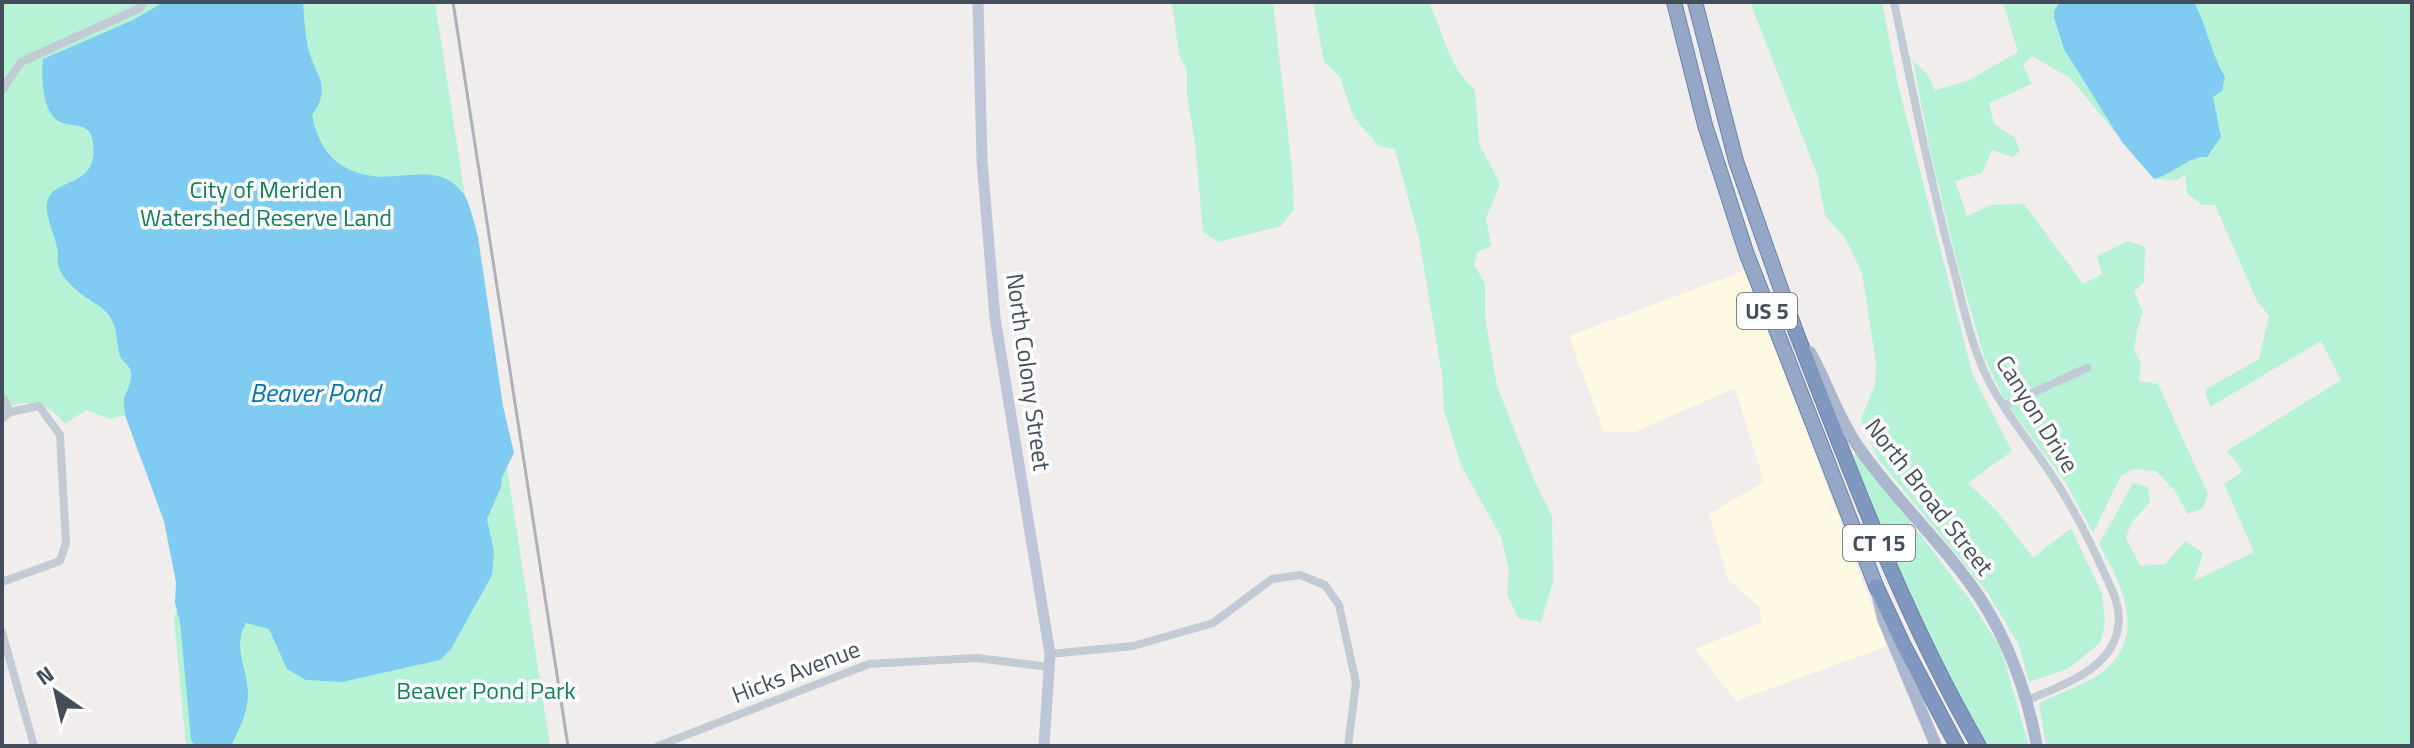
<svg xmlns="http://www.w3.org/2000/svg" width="2414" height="748" viewBox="0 0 2414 748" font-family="'Titillium Web',sans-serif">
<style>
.commercial{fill:#fdf9e3}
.green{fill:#b6f2d5}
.water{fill:#80cbf2}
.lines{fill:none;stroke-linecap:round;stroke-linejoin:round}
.trunk-casing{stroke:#6b81ac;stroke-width:16}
.motorway-casing{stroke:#6b81ac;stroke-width:16}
.minor{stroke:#c1cad5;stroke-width:8}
.secondary{stroke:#bdc6d8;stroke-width:11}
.primary{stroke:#aab7ce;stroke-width:12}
.trunk{stroke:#95a7c7;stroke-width:14}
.motorway{stroke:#8097c0;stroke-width:14}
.rail{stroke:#aeb0b8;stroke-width:3}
.labels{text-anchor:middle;stroke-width:7;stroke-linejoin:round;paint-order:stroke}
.shield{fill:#fff;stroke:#7c828c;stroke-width:2}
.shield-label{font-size:22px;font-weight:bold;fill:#444d5b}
.park-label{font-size:24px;fill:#0f8157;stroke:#fff}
.street-label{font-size:24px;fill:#444d5b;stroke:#fff}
.water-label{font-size:26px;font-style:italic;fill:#0175b0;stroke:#fff}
</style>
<rect width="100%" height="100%" fill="#f0edec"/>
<path class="commercial" d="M1746,270L1887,646L1736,701L1695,649L1762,622L1759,607L1728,579L1709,514L1764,482L1735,388L1635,432H1604L1569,336Z"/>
<g class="green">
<path d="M2,2H435L550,746H186L174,618L177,610L176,582L164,521L126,415L110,419L86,410L65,424C49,403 25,396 2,411Z"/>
<path d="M1172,2H1273L1292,169L1294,209L1281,226L1218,242L1203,232L1195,143L1187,95V71L1179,55Z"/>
<path d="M1313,2H1429C1443,32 1449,68 1475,90L1479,143L1500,184L1486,218L1491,246L1477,252L1474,265L1485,283V317L1497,386L1535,482L1552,516L1553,581L1541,622L1518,618L1507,594L1509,571L1501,537L1461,465L1444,410L1442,375L1419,238L1395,149L1379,146L1353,116L1340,77L1324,62Z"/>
<path d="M1750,2H1882L1898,85L1973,376L2012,451L1968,483L1997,511L2033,558L2071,528L2102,594L2105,624L2100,643L2068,669L2029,682L2019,645L1987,592L1878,459L1861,419L1875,385L1876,363L1862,273L1845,238L1825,215L1817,174Z"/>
<path d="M2003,2H2412V746H2046L2039,703C2055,695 2094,681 2106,669C2147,631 2121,584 2099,544L2133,483L2148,487L2150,502L2131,523L2126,538L2140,566L2165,564L2185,541L2203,553L2194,581L2254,552L2224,484L2243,471L2227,451L2341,380L2321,341L2210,407L2205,390L2259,359L2269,316L2256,299L2215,205H2202L2187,193L2185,174L2177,180L2154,179L2070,78L2032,56L2023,65L2032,84L1989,103L1994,124L2015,138L2020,151L2012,157L1992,150L1982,173L1955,181L1967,216L1991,205L2024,204L2083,284L2102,274L2097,256L2128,241L2145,247L2144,282L2134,292L2143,312L2137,330L2134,350L2141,363L2139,381L2158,384L2208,494L2203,508L2188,514L2175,491L2156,471L2133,469L2121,476L2093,533L2066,483L2005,401L1984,357L1956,259L1930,150L1913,60L1927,74L1935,90L1968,81L2018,52Z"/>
<path d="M1857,452L1970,600L2001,649L2029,746H1989C1933,655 1890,557 1853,457Z"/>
</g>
<g class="water">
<path d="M164,2H303C304,17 305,33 308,48C315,76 333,86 312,115C318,148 336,171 372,176C404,181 440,160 465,196C469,202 476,228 478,237L503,406L514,453L502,477L501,487L487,519L494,552L492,575L451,649L440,660L342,682L306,680L287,669L269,629L246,623C232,647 247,667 248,692C248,714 240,727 231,746H195L191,740L180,622L175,603L176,582L164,521L126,418C120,392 128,398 131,377C133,367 124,364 120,356C116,345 118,332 112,320C106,308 90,301 80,293C73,287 63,278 60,270C57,264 58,258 58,252C56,238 48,224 47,210C44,173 100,194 93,142C90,121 73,128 60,122C42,113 41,76 43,59L131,21Z"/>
<path d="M2060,2H2194C2207,26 2211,54 2225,77L2222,91L2213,97L2221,137L2207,157C2191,155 2172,175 2154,179L2122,142L2064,49L2054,17V11Z"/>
</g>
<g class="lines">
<g class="trunk-casing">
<g id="trunk">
<path d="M1674,2L1705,125L1746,252L1876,586"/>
<path d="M1695,2L1736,161L1796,332"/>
</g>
</g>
<g class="motorway-casing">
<g id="motorway">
<path d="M1796,332C1851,473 1903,615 1979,746"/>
<path d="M1876,586L1903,644L1957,746"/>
</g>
</g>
<g class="minor">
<path d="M1894,2C1913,93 1931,184 1955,274C1965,313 1973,354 1993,389C2010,419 2032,445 2051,474C2071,504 2088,537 2103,570C2111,588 2122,607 2118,628C2111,670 2062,685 2028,700"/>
<path d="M2,90L21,62L140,8L143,2"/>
<path d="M2,396L10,412"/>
<path d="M2004,406L2087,368"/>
<path d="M2,419L10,412L39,406L60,435L66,543L60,561L2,582"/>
<path d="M2,632L34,746"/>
<path d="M1050,654L1133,646L1213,623L1272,579L1300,575L1325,585L1339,605L1356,683L1348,746"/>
<path d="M658,746L869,664L977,658L1049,667"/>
</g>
<path class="secondary" d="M978,2L982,161L995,318L1050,654L1044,746"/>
<g class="primary">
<path d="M1810,352C1827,382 1837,416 1857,445C1894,499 1944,544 1980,598C2010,644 2027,693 2037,746"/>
<path d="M1878,597L1883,619L1936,746"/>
</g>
<use href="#trunk" class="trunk"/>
<use href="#motorway" class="motorway"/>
<path class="rail" d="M453,2L568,746"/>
</g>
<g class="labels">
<g class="shield">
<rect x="1737" y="293" width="60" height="36" rx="6"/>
<rect x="1843" y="525" width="72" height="36" rx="6"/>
</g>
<g class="shield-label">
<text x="1767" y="319">US 5</text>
<text x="1879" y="551">CT 15</text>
</g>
<g class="park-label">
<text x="266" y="198">City of Meriden<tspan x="266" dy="28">Watershed Reserve Land</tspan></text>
<text x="486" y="699">Beaver Pond Park</text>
</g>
<g class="street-label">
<text transform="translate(1028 372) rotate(82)" y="8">North Colony Street</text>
<text transform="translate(2037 414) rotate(58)" y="8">Canyon Drive</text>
<text transform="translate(1929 497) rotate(52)" y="8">North Broad Street</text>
<text transform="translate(796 672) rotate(-21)" y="8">Hicks Avenue</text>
</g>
<g class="water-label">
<text x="315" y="402">Beaver Pond</text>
</g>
</g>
<rect width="2414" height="748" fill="none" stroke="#444d5b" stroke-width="8"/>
<g transform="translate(56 692) rotate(326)" stroke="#ffffff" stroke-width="6" paint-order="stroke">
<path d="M0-6L14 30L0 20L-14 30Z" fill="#444d5b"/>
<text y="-12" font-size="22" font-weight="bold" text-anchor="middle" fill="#444d5b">N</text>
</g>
</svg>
